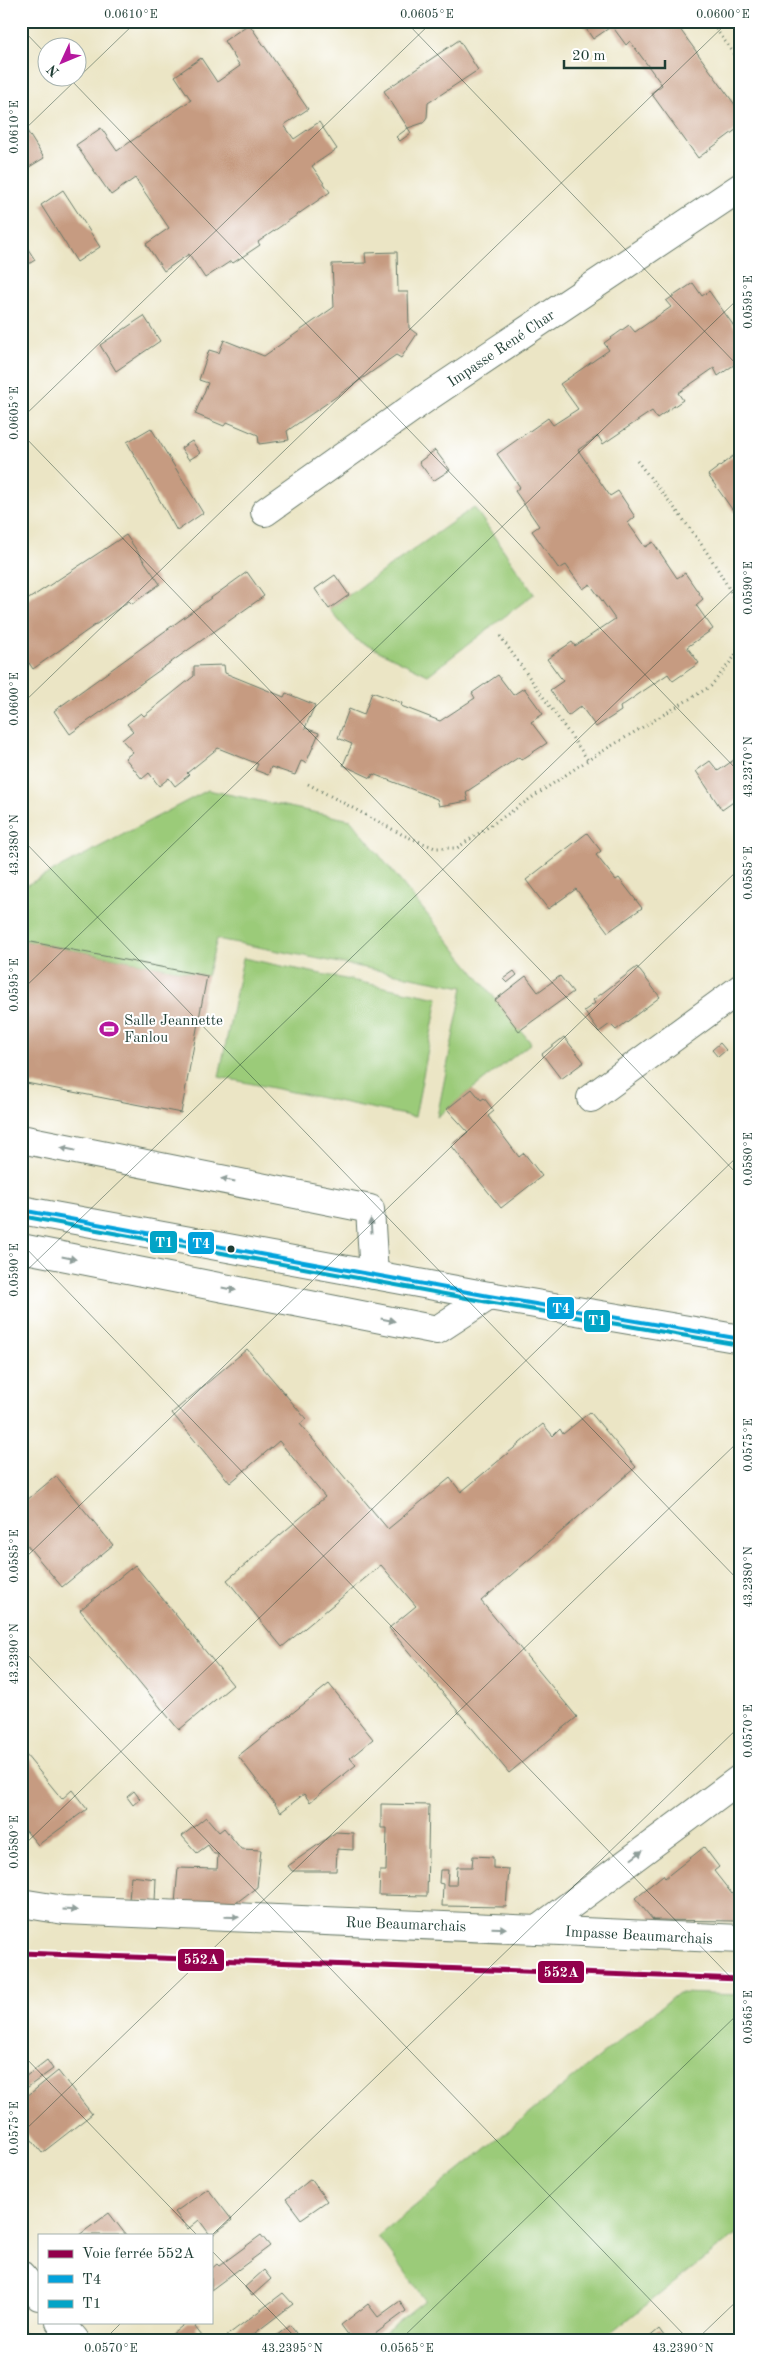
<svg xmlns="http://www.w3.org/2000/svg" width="762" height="2361" viewBox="0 0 762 2361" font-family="'Old Standard TT',serif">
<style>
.green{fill:#9bcb79;stroke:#5d8456}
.building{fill:#c69b81}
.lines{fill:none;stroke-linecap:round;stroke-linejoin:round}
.minor-casing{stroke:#667867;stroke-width:30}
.major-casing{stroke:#667867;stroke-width:30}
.path{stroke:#667867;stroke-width:3;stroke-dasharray:1 4;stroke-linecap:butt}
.minor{stroke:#fff;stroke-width:28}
.major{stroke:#fff;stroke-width:28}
.bus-1-casing{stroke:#fff;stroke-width:8}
.bus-2-casing{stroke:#fff;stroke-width:8}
.bus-1{stroke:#03a2dc;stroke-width:4}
.bus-2{stroke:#02a4c6;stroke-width:4}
.rail-1-casing{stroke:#fff;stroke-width:9}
.rail-1{stroke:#92004c;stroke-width:5}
.oneway{fill:#8f9e9a}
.ticks{fill:none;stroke:#1f3d34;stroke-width:1;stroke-opacity:0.45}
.bus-dot{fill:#1f3d34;stroke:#fff;stroke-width:2}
.labels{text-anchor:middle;stroke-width:4;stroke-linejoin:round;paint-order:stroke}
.street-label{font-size:15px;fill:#1f3d34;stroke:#fff}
.poi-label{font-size:15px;fill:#1f3d34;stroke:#fff;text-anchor:start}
.line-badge{stroke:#fff;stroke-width:2}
.badge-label{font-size:14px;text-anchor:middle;font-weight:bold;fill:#fff}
.neatline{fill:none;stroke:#1f3d34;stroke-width:2}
.ticks-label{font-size:12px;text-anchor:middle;fill:#1f3d34}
</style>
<rect width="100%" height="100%" fill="#fff"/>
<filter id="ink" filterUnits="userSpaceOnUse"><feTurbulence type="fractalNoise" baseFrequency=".02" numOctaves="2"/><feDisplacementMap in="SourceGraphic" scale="10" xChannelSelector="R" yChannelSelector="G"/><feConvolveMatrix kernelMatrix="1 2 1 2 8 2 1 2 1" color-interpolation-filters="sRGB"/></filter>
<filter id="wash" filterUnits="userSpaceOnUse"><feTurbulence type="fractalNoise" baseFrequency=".0096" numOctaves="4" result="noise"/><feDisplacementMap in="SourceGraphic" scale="20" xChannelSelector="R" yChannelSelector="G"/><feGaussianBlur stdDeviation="1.12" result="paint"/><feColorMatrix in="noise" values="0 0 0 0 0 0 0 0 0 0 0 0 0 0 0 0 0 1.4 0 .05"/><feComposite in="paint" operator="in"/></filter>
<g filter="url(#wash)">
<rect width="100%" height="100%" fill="#ebe5c5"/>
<g class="green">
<path d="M474,507L534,594L428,675L356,640L329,609Z"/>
<path d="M208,790L351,820L531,1043L437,1117L463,987L217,939L207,976L21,940V888Z"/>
<path d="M243,958L438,998L415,1117L219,1077Z"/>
<path d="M678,1993L741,1995V2230L602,2340H375L425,2300L378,2236Z"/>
</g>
<g id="blocks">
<g class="building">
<path d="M581,21H674L741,113V126L698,158L651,93L662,85L630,41L626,45L612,26L593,39Z"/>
<path d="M249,24L308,109L284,125L294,139L319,122L337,149L312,166L330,192L258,242L260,245L233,263L231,261L205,278L189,254L164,271L146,244L169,228L135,178L111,195L76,145L101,128L117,151L191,100L175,76L201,58L217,82L240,66L224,41Z"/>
<path d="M459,40L478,70L428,103L427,117L423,123L408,128L411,133L400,141L396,137L408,128L384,91Z"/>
<path d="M27,131L44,158L21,172V135Z"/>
<path d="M63,190L100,247L77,262L41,205Z"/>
<path d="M21,238L35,260L21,269Z"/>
<path d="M397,252L398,292H408L409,328L417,334L401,358L396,355L287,431L289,440L259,444L258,435L227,422L224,426L195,414L208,383L199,380L209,350L219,353L224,340L264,356L334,307L332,264L366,263L365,253Z"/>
<path d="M693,283L702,296L709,291L741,336V343L736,346L741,352V360L718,376L714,368L678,393L683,400L657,418L652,411L603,444L598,436L578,450L610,496L618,491L626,503L635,517L628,523L645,547L653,542L677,578L685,573L703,599L696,605L713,629L687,647L699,663L673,681L668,674L620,707L621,711L596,727L581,706L568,716L550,690L563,681L547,659L572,642L575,646L615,619L590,584L583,589L566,565L559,569L532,531L539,526L515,491L520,487L497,454L548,418L553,425L578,409L560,384L609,350L604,343L629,325L635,332L671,307L666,301Z"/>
<path d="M144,316L160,341L116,371L100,345Z"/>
<path d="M151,428L203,513L177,531L127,442Z"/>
<path d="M192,441L200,453L189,460L181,448Z"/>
<path d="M435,450L450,470L433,481L419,462Z"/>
<path d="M741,450V507L734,512L708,475Z"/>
<path d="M126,535L160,584L132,604L129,601L33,669L29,663L21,669V604Z"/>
<path d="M247,572L264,596L70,734L54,711Z"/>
<path d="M335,575L349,595L329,609L315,589Z"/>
<path d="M224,665L225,673L284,697L286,693L315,705L305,728L319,733L306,763L301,761L295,775L271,767L268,775L255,770L258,764L218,748L187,773L189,775L175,786L169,778L159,786L149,773L142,779L125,758L133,752L122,740L133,731L127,724L141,713L144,716L194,676V666Z"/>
<path d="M498,675L513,695L524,688L543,714L531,722L547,743L521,760L519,757L466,792L468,801L439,806L437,799L373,774L371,778L343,765L352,744L338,738L349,709L364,715L372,692L402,703L401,706L440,721L475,698L472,693Z"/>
<path d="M741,755V801L739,798L722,810L696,771L710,761L718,771Z"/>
<path d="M587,833L601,851L596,855L616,880L619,878L642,908L608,932L576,889L548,909L526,880Z"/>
<path d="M21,940L207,976L181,1113L21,1082Z"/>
<path d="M637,967L660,997L616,1030L610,1024L599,1032L584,1011L595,1003L593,1000Z"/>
<path d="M514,971L517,975L507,983L503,979Z"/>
<path d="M526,976L538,992L560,976L573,992L519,1031L495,1000Z"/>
<path d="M564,1037L584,1062L561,1079L542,1054Z"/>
<path d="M720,1043L726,1050L718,1057L712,1050Z"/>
<path d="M741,1074V1086L734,1079Z"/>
<path d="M472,1089L481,1100L484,1098L494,1111L488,1116L519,1157L524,1153L542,1176L501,1208L451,1145L468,1132L447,1109Z"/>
<path d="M247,1349L306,1419L300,1424L388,1529L450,1478L461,1492L543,1424L553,1436L560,1429L563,1434L590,1412L636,1467L481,1601L577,1717L509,1773L389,1628L416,1606L381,1565L282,1647L227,1580L325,1497L279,1441L230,1483L172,1413Z"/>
<path d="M56,1476L113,1545L62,1587L21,1538V1505Z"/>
<path d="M135,1565L233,1685L179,1730L80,1610Z"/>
<path d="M329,1684L373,1739L350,1758L356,1765L310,1802L304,1794L281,1812L238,1756Z"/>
<path d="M26,1755L62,1799L72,1790L87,1809L38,1845L21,1825V1759Z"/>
<path d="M134,1791L140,1799L133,1805L127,1797Z"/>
<path d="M381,1804L429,1805L427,1896L379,1895L380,1871H386L387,1828H381Z"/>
<path d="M206,1817L219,1832L224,1828L241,1849L261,1850L257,1887L232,1906L175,1904L178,1868L217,1869L218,1854H214L208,1845L197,1853L182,1836Z"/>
<path d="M336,1832L353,1833V1850L337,1849L336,1871H292L288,1866Z"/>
<path d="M704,1847L719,1867L714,1871L732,1894L741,1887V1917H734L735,1921L653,1920L635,1898L663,1875L665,1878Z"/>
<path d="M473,1856L493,1857V1868L509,1869L506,1907L442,1906L443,1884L439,1883L440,1870H448L447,1885H456L457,1867H472Z"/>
<path d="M131,1876L156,1879L155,1902L129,1900Z"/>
<path d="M47,2060L53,2069L21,2092V2080Z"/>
<path d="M58,2071L92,2114L42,2153L21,2126V2101Z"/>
<path d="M311,2179L327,2201L301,2219L286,2199Z"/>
<path d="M208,2189L232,2220L211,2236L199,2220L188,2229L175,2212Z"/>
<path d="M109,2213L126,2235H79Z"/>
<path d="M261,2235L270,2246L211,2290V2269L217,2264L219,2266Z"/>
<path d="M264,2270L271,2279L252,2296L245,2287Z"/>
<path d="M283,2293L293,2304L246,2340H221Z"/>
<path d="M400,2301L406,2311L367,2340H352L341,2325L368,2304L378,2317Z"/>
<path d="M187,2322H200L195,2327L205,2340H165Z"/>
<path d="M290,2325L301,2340H271Z"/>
<path d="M21,2329L29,2339L28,2340H21Z"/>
<path d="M659,2329L667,2340H646Z"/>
</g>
</g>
</g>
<g filter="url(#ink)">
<use href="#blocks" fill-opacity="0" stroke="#667867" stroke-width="1"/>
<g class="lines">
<g class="minor-casing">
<g id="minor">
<path d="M265,512L426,398L741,187"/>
<path d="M591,1098L741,988"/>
<path d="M21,1139L370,1209L374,1275"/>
<path d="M21,1248L437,1330L489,1296"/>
<path d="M21,1903L64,1910L537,1930L741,1778"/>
<path d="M537,1930L741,1939"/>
<path d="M21,2275L39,2296"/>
<path d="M60,2322L75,2340"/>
</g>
</g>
<g class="major-casing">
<path id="major" d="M21,1210L489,1296L741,1339"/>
</g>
<g class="path">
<path d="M710,21L741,63"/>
<path d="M637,461C672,505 721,563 741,615"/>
<path d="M500,636L588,760L711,686L735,656L741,631"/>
<path d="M308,784L403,835L435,848H457L588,760"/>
</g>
<use href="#minor" class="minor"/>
<use href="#major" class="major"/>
<g class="bus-1-casing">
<path id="bus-1" d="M21,1210L489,1296L741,1339"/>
</g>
<g class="bus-2-casing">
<path id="bus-2" d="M21,1216L488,1302L740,1345"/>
</g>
<use href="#bus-1" class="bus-1"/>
<use href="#bus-2" class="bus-2"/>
<g class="rail-1-casing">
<path id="rail-1" d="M21,1953L741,1979"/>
</g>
<use href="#rail-1" class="rail-1"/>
</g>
<defs><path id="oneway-solid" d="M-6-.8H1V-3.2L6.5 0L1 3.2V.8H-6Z" transform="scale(1.25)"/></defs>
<g class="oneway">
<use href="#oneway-solid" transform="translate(68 1149) rotate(-169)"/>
<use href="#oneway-solid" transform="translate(228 1180) rotate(-169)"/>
<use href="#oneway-solid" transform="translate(371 1226) rotate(-94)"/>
<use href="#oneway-solid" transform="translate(69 1258) rotate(11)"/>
<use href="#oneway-solid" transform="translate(229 1289) rotate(11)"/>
<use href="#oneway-solid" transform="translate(388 1320) rotate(11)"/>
<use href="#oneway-solid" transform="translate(637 1855) rotate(-37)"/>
<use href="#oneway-solid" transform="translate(70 1910) rotate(4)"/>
<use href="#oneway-solid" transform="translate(232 1917) rotate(2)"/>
<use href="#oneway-solid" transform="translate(499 1928) rotate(2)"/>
</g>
</g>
<path class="ticks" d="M405,21L741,369M21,28L48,56M69,78L741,774M21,133L137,21M21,419L433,21M21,433L741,1178M21,705L729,21M21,838L741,1583M21,991L741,296M21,1243L741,1988M21,1276L741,582M21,1562L741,867M21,1648L689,2340M21,1848L741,1153M21,2053L197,2235M21,2134L741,1439M211,2236L741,1725M211,2250L298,2340M104,2340L122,2322M400,2340L741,2011M696,2340L741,2297"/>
<defs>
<g id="stadium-bare" transform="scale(1.5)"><path d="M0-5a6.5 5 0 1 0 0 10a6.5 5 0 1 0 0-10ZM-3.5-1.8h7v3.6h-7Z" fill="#b5179e" stroke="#fff" stroke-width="2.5" paint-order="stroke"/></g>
</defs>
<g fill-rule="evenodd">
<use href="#stadium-bare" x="109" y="1029"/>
</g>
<circle class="bus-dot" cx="231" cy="1249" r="4.5"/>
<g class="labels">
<g class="street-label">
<text transform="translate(501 348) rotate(-34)" y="5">Impasse René Char</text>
<text transform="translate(406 1924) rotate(2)" y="5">Rue Beaumarchais</text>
<text transform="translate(639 1935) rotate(3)" y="5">Impasse Beaumarchais</text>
</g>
<g class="poi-label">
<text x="124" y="1025">Salle Jeannette<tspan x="124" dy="17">Fanlou</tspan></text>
</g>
</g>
<g class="line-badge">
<rect x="149" y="1230" width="29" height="24" rx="5" fill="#02a4c6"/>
<rect x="187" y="1231" width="28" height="24" rx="5" fill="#03a2dc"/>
<rect x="546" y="1296" width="29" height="24" rx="5" fill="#03a2dc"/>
<rect x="583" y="1309" width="28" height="24" rx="5" fill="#02a4c6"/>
<rect x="177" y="1948" width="48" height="24" rx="5" fill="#92004c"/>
<rect x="537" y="1960" width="48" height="24" rx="5" fill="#92004c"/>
</g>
<g class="badge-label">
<text x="164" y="1247">T1</text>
<text x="201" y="1248">T4</text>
<text x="561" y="1313">T4</text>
<text x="597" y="1325">T1</text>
<text x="201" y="1964">552A</text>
<text x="561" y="1977">552A</text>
</g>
<rect width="762" height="2361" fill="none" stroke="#fff" stroke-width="55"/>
<rect x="38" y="2234" width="175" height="90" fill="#ffffff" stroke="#a5b1ae"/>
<rect x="48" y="2250" width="25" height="8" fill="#92004c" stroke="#a5b1ae"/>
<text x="82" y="2258" font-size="15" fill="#1f3d34">Voie ferrée 552A</text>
<rect x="48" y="2275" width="25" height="8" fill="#03a2dc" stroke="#a5b1ae"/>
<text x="82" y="2284" font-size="15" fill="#1f3d34">T4</text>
<rect x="48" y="2300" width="25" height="8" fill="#02a4c6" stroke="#a5b1ae"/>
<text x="82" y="2308" font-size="15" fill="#1f3d34">T1</text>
<g transform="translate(62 62) rotate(226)"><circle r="24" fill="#ffffff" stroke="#a5b1ae"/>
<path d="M0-4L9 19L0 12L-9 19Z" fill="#b5179e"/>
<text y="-8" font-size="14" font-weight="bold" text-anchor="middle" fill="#1f3d34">N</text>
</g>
<path d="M564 60v8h101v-8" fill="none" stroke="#1f3d34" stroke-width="2.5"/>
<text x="572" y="60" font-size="15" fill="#1f3d34" stroke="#ffffff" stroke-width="4" paint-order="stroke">20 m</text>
<rect x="28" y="28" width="706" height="2306" class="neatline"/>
<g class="ticks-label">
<text x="131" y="18">0.0610°E</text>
<text x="427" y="18">0.0605°E</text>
<text x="723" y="18">0.0600°E</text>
<text transform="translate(14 127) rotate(-90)" y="4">0.0610°E</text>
<text transform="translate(748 302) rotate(-90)" y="4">0.0595°E</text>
<text transform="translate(14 413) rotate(-90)" y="4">0.0605°E</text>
<text transform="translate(748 588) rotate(-90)" y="4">0.0590°E</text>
<text transform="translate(14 699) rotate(-90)" y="4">0.0600°E</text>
<text transform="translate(748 767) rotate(-90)" y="4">43.2370°N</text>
<text transform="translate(14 845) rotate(-90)" y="4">43.2380°N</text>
<text transform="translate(748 873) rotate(-90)" y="4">0.0585°E</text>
<text transform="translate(14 985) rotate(-90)" y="4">0.0595°E</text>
<text transform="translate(748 1159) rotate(-90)" y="4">0.0580°E</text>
<text transform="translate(14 1270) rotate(-90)" y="4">0.0590°E</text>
<text transform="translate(748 1445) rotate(-90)" y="4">0.0575°E</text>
<text transform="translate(14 1556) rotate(-90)" y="4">0.0585°E</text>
<text transform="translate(748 1577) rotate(-90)" y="4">43.2380°N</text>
<text transform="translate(14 1654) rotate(-90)" y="4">43.2390°N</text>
<text transform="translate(748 1731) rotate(-90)" y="4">0.0570°E</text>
<text transform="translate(14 1842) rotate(-90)" y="4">0.0580°E</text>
<text transform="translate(748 2017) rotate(-90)" y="4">0.0565°E</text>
<text transform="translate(14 2128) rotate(-90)" y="4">0.0575°E</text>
<text x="111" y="2352">0.0570°E</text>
<text x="292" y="2352">43.2395°N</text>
<text x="407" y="2352">0.0565°E</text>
<text x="683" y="2352">43.2390°N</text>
</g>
</svg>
